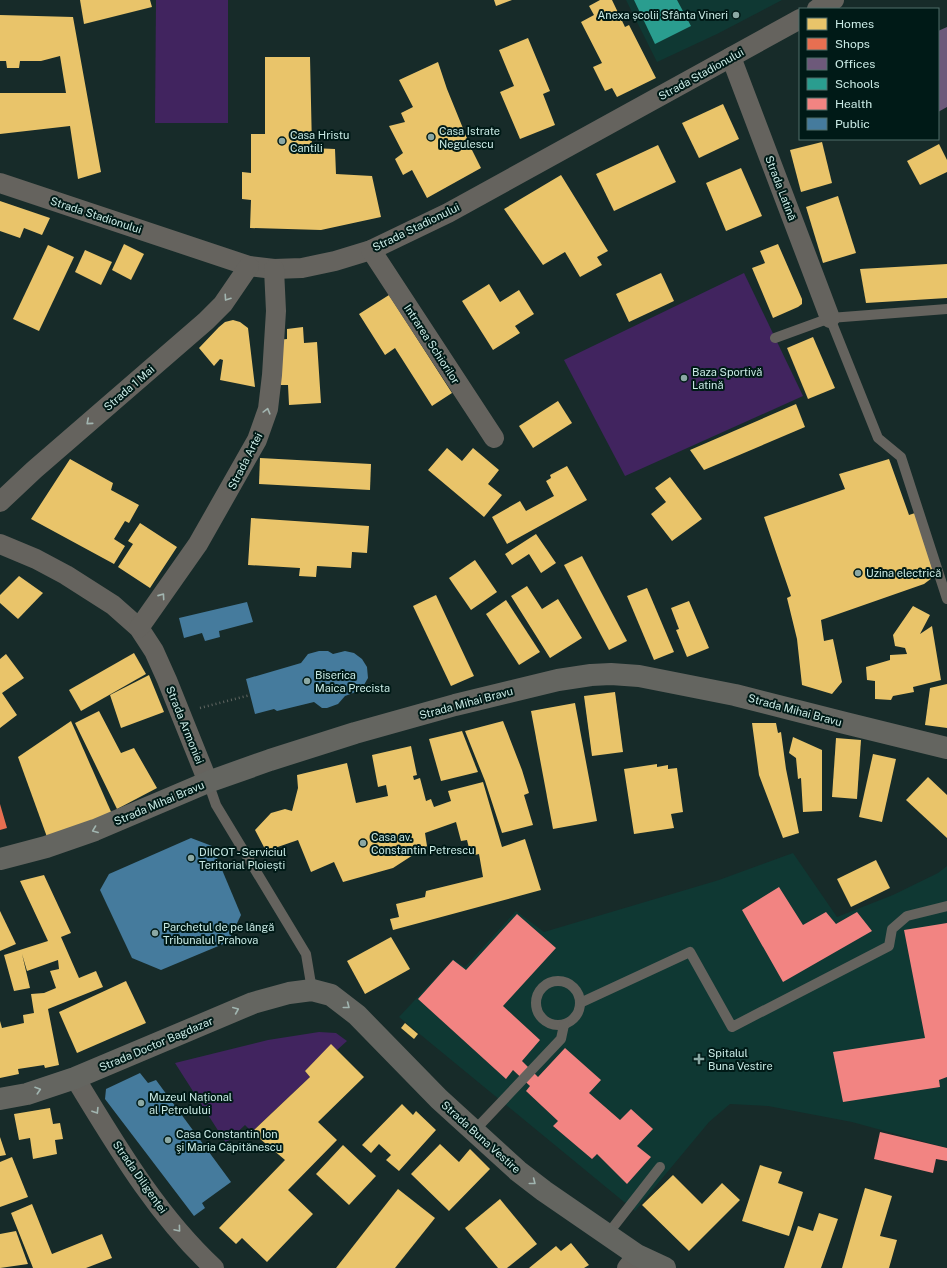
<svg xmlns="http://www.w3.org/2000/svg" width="947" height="1268" viewBox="0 0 947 1268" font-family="'Public Sans',sans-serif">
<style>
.built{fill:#0f3833}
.green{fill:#41245f}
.homes{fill:#e9c46a}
.shops{fill:#e76f51}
.offices{fill:#6d597a}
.schools{fill:#2a9d8f}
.health{fill:#f28482}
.public{fill:#457b9d}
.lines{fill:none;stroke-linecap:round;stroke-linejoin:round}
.path{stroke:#616662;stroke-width:2.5;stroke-dasharray:1 3;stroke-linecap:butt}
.lane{stroke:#65635e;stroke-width:10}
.street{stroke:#65635e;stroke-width:20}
.secondary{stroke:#646560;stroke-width:22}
.oneway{stroke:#a2b5b0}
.oneway2{stroke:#a1b5b0}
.poi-dot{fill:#8ba8a4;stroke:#001a17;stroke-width:1.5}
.labels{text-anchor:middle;stroke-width:4;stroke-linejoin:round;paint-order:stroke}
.poi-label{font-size:11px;fill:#caebe6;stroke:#001a17;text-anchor:start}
.street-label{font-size:11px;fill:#caebe6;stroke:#001a17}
</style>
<rect width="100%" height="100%" fill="#172b29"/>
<g class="built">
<path d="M626,0H782L717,34L657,62Z"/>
<path d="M793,853L837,917L893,895L938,873L947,866V1148L852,1122L768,1106L730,1104L709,1122L635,1211L399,1017L453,959L465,967L516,911L544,932L719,880Z"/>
</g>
<g class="green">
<path d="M156,0H228V123H155Z"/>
<path d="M744,273L803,396L625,476L564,360Z"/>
<path d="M319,1032L336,1033L347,1041L337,1050L331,1045L305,1071L310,1077L252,1132L245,1125L226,1143L175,1063L268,1040Z"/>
</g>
<g class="homes">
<path d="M80,0H150L152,7L84,24Z"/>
<path d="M494,0H512L496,6Z"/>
<path d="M600,0H612L625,27L629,25L656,78L617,97L612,88L605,91L593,67L602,63L581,22L594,15L589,6Z"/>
<path d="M0,15L73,17L101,172L78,179L70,126L0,134V93H66L60,56L41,61H20L19,68H7L6,61H0Z"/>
<path d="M528,38L550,91L543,94L555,125L520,139L500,92L514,86L499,50Z"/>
<path d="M265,57H310L312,148L335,149L336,174L372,176L381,217L321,230L250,228L251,200L242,199V172L251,173V134H265Z"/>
<path d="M438,62L447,89L471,148L481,168L427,198L412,170L403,175L395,159L403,153L389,126L405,122L401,113L413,107L399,80Z"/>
<path d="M723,104L739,139L699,158L682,123Z"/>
<path d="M822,142L832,183L801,192L790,150Z"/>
<path d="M939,144L947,160V172L920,185L907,161Z"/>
<path d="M658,145L676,182L614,211L596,174Z"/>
<path d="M741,168L762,216L726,231L706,183Z"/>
<path d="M561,175L608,251L597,257L602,265L580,277L565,252L543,265L504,209Z"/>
<path d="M838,196L856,253L823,263L806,207Z"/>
<path d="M0,201L50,218L42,235L24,228L20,238L0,231Z"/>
<path d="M124,244L144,254L131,280L112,270Z"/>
<path d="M778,244L802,299V304L798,307L773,318L752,268L765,263L760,251Z"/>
<path d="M48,245L74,257L39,331L13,319Z"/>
<path d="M85,250L112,262L101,285L75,272Z"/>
<path d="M947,264V298L866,303L860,269Z"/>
<path d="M661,273L674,301L629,322L616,294Z"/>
<path d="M489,284L500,302L519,290L534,314L515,326L520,333L493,350L462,301Z"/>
<path d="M389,295L452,393L432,406L395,348L385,355L359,314Z"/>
<path d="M233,320L240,322L248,328L255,387L220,380L223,360L220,359L214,366L199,348L219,327L225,322Z"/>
<path d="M303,327L304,343L317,342L321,403L289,405L288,385H281L278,340L287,339V329Z"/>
<path d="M813,337L835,388L808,399L787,348Z"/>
<path d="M558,401L572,423L533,448L519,426Z"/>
<path d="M796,404L805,427L704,470L690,450Z"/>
<path d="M447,448L462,461L473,448L499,470L488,484L502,495L484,517L428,470Z"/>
<path d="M260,458L371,464L370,490L259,484Z"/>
<path d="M70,459L113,483L111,490L139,505L129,523L125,521L114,539L125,546L114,564L31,519Z"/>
<path d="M889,459L909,515L915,513L932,567V578L924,584L821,620L824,641L833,639L842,682L832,694L802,685L797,639L787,598L791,596L764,517L845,489L839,474Z"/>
<path d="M567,466L587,500L507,544L492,517L520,501L526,511L554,496L546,481L551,478L550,475Z"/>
<path d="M670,477L702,519L672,541L651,514L666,502L655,488Z"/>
<path d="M251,518L369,526L367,553L352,552L351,568L317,566L316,577L299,576L300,568L248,565Z"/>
<path d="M140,523L177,547L150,588L118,567L133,544L128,541Z"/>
<path d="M536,534L556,563L541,573L529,554L512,565L505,554Z"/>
<path d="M582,556L627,641L609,650L564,565Z"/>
<path d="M475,560L497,592L471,610L449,578Z"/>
<path d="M19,576L43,593L18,619L0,603V595Z"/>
<path d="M527,586L542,609L558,599L582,638L550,658L511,596Z"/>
<path d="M647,588L674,652L654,660L627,596Z"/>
<path d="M436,595L474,676L451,686L413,606Z"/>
<path d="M506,600L540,652L519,665L486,614Z"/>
<path d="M689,601L709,648L687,657L676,630L679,629L671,608Z"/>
<path d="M913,606L930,615L920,634L932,626L941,680L913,687L914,692L893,696L891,700L875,699V681L867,680L866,667L890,660V655L907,654L905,648L895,646L893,635Z"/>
<path d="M134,653L146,674L81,711L69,690Z"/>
<path d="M6,654L24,678L2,693L17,715L0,728V659Z"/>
<path d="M149,675L164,712L121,728L110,695Z"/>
<path d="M947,684V728L925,725L930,688Z"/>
<path d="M615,692L623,752L592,756L584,696Z"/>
<path d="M575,703L597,821L553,829L531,711Z"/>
<path d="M99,711L121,753L134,748L157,788L117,809L75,723Z"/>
<path d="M71,721L112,814L47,837L18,757Z"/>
<path d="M503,721L522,770L529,793L524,795L533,825L502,833L485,781L465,731Z"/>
<path d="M752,723H776L778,733L781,732L786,769L799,833L783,838L759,775Z"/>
<path d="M462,731L478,772L441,781L429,739Z"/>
<path d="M793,737L822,750V811L803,812L801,778L798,779L796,758L789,753Z"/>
<path d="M836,738L861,740L857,799L832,797Z"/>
<path d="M411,746L417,775L413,776L414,780L420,778L426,801L431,799L434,807L451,801L448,791L483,782L502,847L525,839L541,890L393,930L390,919L399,917L396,904L425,897L426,891L483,877L479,854L471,856L467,840L461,841L456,822L425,833L427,846L393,868L343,882L334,862L311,872L298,840L266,851L255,830L271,813L285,809L292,811L298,788L297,775L347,763L356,803L388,796L386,785L378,787L372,755Z"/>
<path d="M873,754L896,759L882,822L859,817Z"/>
<path d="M657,764V767L668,765V769L677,768L683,812L671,814L674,828L634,834L624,769Z"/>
<path d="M928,777L947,795V838L906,800Z"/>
<path d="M876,860L890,888L851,907L837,879Z"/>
<path d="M44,875L71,933L61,937L79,978L96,971L103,987L48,1009L59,1065L45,1068L44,1065L18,1069L19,1074L0,1078V1021L2,1028L24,1023L23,1015L34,1013L31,994L44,993L56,988L50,971L59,969L58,960L27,971L22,954L30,988L14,991L4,955L48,941L20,881Z"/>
<path d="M0,911L16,944L0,951Z"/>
<path d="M391,937L410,969L365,994L347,961Z"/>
<path d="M126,981L146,1023L77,1053L59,1012Z"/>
<path d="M405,1023L418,1034L414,1039L401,1028Z"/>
<path d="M331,1044L364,1077L318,1122L337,1140L288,1190L313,1214L267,1262L242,1238L236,1244L219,1228L285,1160L252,1132L310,1077L305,1071Z"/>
<path d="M402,1104L413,1115L416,1111L436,1130L399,1171L386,1160L391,1155L379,1144L371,1153L362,1145Z"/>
<path d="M50,1108L53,1124L60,1123L63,1139L55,1140L57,1154L33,1159L30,1138L19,1140L14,1114Z"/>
<path d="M0,1137L6,1155L0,1156Z"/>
<path d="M440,1144L459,1162L470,1149L490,1169L449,1211L411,1174Z"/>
<path d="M343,1145L376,1176L349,1205L316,1174Z"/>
<path d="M12,1157L28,1197L0,1207V1162Z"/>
<path d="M760,1165L782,1172L778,1183L803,1192L789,1236L742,1221Z"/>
<path d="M673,1175L702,1204L722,1183L740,1200L689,1251L642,1205Z"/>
<path d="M865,1188L892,1196L880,1236L897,1240L889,1268H842Z"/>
<path d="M398,1189L435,1218L395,1268H336Z"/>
<path d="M500,1199L537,1244L507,1268H498L465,1228Z"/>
<path d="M32,1204L52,1254L102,1234L112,1258L86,1268H33L11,1213Z"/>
<path d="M819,1213L838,1219L821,1268H784L798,1226L813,1231Z"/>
<path d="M16,1231L28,1264L0,1268V1234Z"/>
<path d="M571,1243L589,1265L584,1268H529L556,1246L561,1251Z"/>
</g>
<path class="shops" d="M0,804L7,828L0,830Z"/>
<path class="offices" d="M947,27V107L938,112V31Z"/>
<path class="schools" d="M634,0H677L691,26L655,44Z"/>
<g class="health">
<path d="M779,887L803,925L826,912L836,924L857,912L872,931L783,982L742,910Z"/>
<path d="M517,914L556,948L503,1006L540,1040L522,1061L538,1077L565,1048L601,1080L589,1093L620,1120L631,1109L653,1129L637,1146L651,1157L627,1184L597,1154L592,1159L553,1126L558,1121L526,1091L530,1086L513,1070L506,1079L418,999L453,960L466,970Z"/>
<path d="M947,923V1077L939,1080L940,1087L843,1102L833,1052L925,1038L904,930Z"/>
<path d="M880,1132L947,1148V1161L936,1159L933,1173L874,1159Z"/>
</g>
<g class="public">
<path d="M247,602L253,622L219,631L220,637L205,641L202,633L184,638L179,618Z"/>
<path d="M319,651H328L333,654L345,651L354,653L362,659L367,667L368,678L361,690L345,696L338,704L327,708H322L314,702L277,711L274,709L255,714L246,679L301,663L308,654Z"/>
<path d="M191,838L212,846L241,915L228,942L161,970L132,958L100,890L109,874Z"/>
<path d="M140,1073L148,1083L156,1080L231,1182L202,1203L205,1208L194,1216L105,1099L106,1089Z"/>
</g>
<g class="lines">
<path class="path" d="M200,708L250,695"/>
<g class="lane">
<path d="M830,318L878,438L901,457L947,599"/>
<path d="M775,338L830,318L947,309"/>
<path d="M208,782L216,805L306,954L312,990"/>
<circle cx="558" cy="1003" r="22"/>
<path d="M580,1003L690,952L732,1027L889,946L892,929L907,916L947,906"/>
<path d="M474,1131L561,1039L564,1025"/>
<path d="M607,1235L660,1167"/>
</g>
<g class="street">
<path d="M817,9L834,0"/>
<path d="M731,57L830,318"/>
<path d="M0,183L249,266L274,269L302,268L335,261L371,250L448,213L800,19"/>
<path d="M371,250L494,438"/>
<path d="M0,502L34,470L206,321L223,304L249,266"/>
<path d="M0,544L36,559L66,575L113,605L139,628L154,651L167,680L208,782"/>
<path d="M139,628L198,544L257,440L268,409L272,375L276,311L274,269"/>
<path d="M75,1078C116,1145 156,1214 214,1268"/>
<path d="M627,1268L637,1255"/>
</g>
<g class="secondary">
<path d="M0,859L46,847L95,830L208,782L270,760L355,733L455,705L558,680L591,675L611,674L639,676L735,695L845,723L947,748"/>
<path d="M0,1099L27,1094L75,1078L253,1003L289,993L312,990L331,995L357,1015L439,1099L518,1171L544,1191L637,1255L665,1268"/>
</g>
</g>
<defs><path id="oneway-chevron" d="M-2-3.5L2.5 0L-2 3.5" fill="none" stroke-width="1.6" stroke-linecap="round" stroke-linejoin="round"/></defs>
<g class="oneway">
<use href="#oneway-chevron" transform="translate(227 298) rotate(124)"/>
<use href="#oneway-chevron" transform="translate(267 411) rotate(-75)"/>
<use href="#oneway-chevron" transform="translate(89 422) rotate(139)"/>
<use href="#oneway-chevron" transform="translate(162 596) rotate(-55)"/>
<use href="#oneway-chevron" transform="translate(96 1111) rotate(58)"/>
<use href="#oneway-chevron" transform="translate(178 1229) rotate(50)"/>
</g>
<g class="oneway2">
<use href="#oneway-chevron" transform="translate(95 830) rotate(159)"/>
<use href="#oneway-chevron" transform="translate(347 1006) rotate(38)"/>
<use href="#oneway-chevron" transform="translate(236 1010) rotate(-23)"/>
<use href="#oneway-chevron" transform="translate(38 1090) rotate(-18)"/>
<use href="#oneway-chevron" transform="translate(533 1182) rotate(38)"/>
</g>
<g class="poi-dot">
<circle cx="736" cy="15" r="4"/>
<circle cx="431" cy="137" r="4"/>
<circle cx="282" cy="141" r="4"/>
<circle cx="684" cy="378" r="4"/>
<circle cx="858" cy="573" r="4"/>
<circle cx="307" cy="681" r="4"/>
<circle cx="363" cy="843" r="4"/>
<circle cx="191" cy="858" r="4"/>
<circle cx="155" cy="933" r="4"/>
<path d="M697 1053h4v4h4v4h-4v4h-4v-4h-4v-4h4z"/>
<circle cx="141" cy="1103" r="4"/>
<circle cx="168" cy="1140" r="4"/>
</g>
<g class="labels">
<g class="poi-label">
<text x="728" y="19" text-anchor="end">Anexa școlii Sfânta Vineri</text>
<text x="439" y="135">Casa Istrate<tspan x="439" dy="13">Negulescu</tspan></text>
<text x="290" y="139">Casa Hristu<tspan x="290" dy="13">Cantili</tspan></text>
<text x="692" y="376">Baza Sportivă<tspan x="692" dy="13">Latină</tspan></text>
<text x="866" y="577">Uzina electrică</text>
<text x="315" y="679">Biserica<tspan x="315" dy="13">Maica Precista</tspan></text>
<text x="371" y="841">Casa av.<tspan x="371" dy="13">Constantin Petrescu</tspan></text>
<text x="199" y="856">DIICOT - Serviciul<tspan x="199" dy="13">Teritorial Ploiești</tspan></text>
<text x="163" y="931">Parchetul de pe lângă<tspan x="163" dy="13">Tribunalul Prahova</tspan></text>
<text x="708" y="1057">Spitalul<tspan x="708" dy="13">Buna Vestire</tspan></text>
<text x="149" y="1101">Muzeul Național<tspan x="149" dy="13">al Petrolului</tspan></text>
<text x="176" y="1138">Casa Constantin Ion<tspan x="176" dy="13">şi Maria Căpitănescu</tspan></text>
</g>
<g class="street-label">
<text transform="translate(701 74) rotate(-29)" y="4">Strada Stadionului</text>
<text transform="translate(781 188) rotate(69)" y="4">Strada Latină</text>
<text transform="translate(96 215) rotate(18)" y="4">Strada Stadionului</text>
<text transform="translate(416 227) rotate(-26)" y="4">Strada Stadionului</text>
<text transform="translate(432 344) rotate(57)" y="4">Intrarea Schiorilor</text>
<text transform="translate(129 388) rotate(-41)" y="4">Strada 1 Mai</text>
<text transform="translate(245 461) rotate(-63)" y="4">Strada Artei</text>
<text transform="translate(466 703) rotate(-15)" y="4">Strada Mihai Bravu</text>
<text transform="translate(795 710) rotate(15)" y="4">Strada Mihai Bravu</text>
<text transform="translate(185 725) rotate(68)" y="4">Strada Armoniei</text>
<text transform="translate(159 803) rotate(-23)" y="4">Strada Mihai Bravu</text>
<text transform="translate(156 1044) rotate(-23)" y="4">Strada Doctor Bagdazar</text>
<text transform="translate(481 1137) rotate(42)" y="4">Strada Buna Vestire</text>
<text transform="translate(140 1177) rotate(55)" y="4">Strada Diligenței</text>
</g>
</g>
<rect x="799" y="8" width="140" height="132" fill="#001a17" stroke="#516e6a"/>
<rect x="807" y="18" width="20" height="12" fill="#e9c46a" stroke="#516e6a"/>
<text x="835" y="28" font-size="12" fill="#caebe6">Homes</text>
<rect x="807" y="38" width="20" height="12" fill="#e76f51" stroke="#516e6a"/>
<text x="835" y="48" font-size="12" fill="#caebe6">Shops</text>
<rect x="807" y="58" width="20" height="12" fill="#6d597a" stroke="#516e6a"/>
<text x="835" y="68" font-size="12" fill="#caebe6">Offices</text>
<rect x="807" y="78" width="20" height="12" fill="#2a9d8f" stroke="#516e6a"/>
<text x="835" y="88" font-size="12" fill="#caebe6">Schools</text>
<rect x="807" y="98" width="20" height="12" fill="#f28482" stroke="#516e6a"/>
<text x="835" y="108" font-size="12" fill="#caebe6">Health</text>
<rect x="807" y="118" width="20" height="12" fill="#457b9d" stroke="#516e6a"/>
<text x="835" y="128" font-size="12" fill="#caebe6">Public</text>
</svg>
